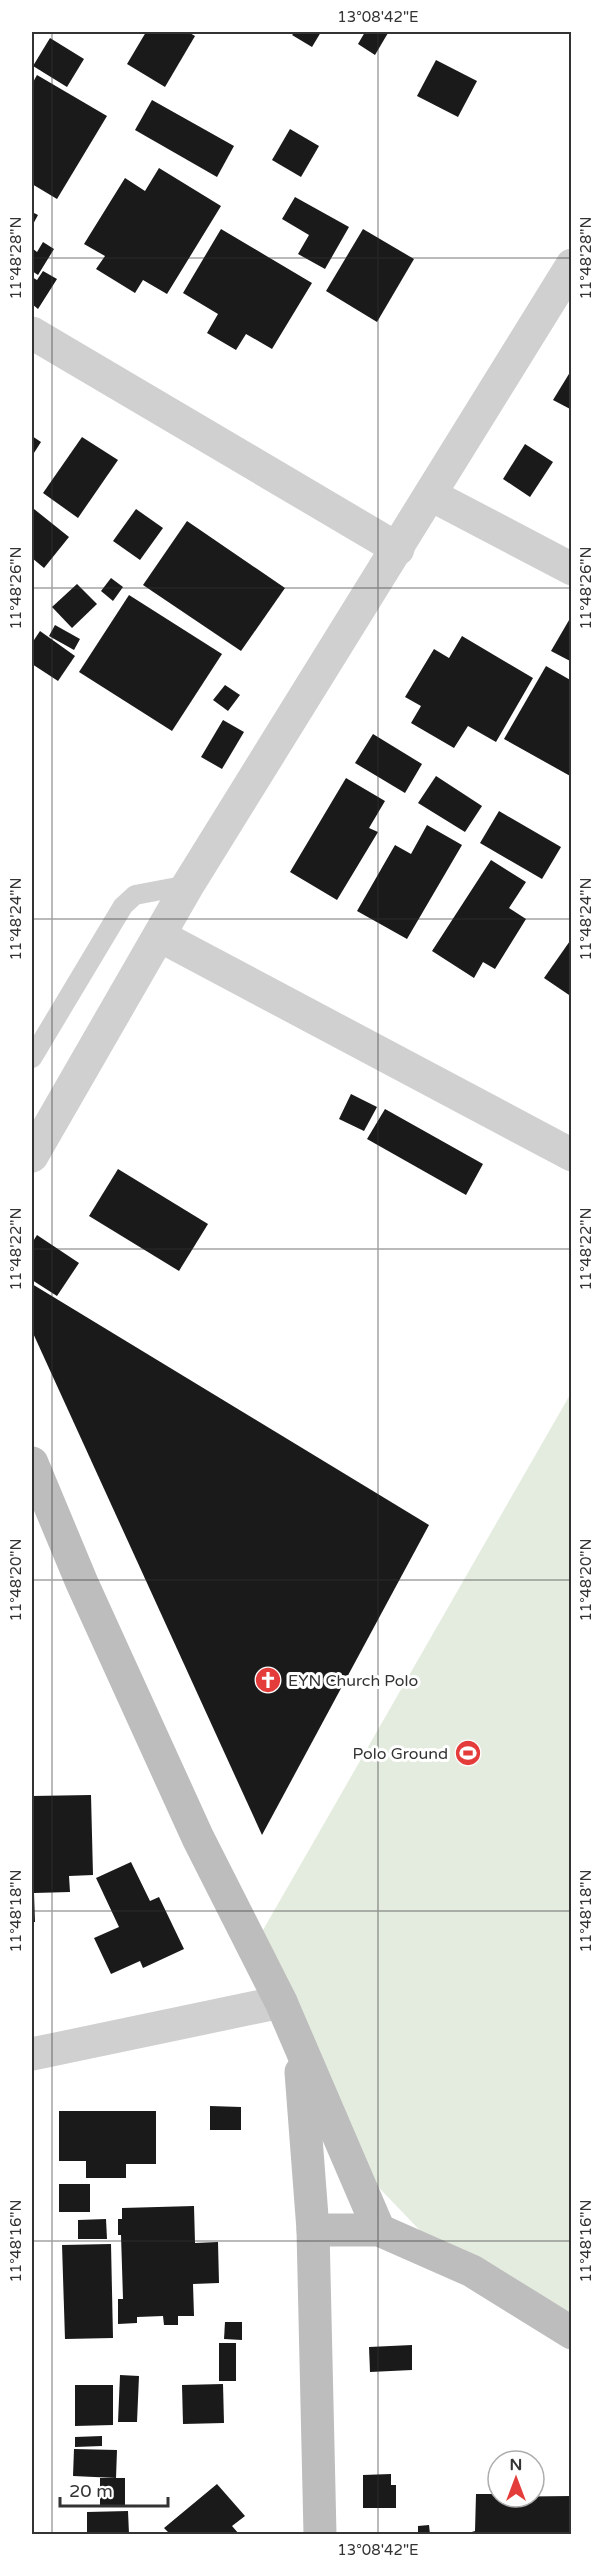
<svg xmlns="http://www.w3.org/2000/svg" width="603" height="2566" viewBox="0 0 603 2566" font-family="'Varela Round',sans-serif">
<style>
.green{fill:#e4ecdf}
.building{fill:#1a1a1a}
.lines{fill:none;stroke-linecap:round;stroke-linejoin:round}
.lane{stroke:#d0d0d0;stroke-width:20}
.street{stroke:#d0d0d0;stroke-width:33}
.secondary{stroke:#bdbdbd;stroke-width:33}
.ticks{fill:none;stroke:#333;stroke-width:1.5;stroke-opacity:0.45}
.labels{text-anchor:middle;stroke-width:6;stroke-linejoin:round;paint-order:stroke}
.poi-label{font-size:16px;fill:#333;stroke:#fff;text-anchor:start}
.neatline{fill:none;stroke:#333;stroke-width:2}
.ticks-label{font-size:15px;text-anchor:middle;fill:#333}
</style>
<rect width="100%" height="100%" fill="#fff"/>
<path class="green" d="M571,1393V2340L456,2268L337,2144L251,1951Z"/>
<g class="building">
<path d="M146,32H188L195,36L165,87L127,64Z"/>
<path d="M295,32H321L312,47L292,35Z"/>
<path d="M365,32L388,33L375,55L358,44Z"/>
<path d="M50,38L84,59L67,87L33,66Z"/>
<path d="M436,60L477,81L458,117L417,96Z"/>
<path d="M37,75L107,116L57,199L32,184V84Z"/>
<path d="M152,100L234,146L217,177L135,130Z"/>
<path d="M290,129L319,146L301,177L272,160Z"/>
<path d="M159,168L221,206L167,294L143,280L135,293L96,269L105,256L84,244L125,178L145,191Z"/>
<path d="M295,197L349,227L325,269L298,254L309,235L282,219Z"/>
<path d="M32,212L38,215L32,226Z"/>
<path d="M221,229L312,283L272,349L246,334L236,350L207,333L218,314L183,293Z"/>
<path d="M363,229L414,259L377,322L326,291Z"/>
<path d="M43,242L54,249L38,275L32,271V248L37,252Z"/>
<path d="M43,271L57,279L38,309L32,304V277L37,280Z"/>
<path d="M572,369V410L553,400Z"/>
<path d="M32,436L41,442L32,456Z"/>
<path d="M82,437L118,460L78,518L43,493Z"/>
<path d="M525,444L553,462L530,497L503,479Z"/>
<path d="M34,509L69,537L44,568L32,558V513Z"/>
<path d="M136,509L163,528L140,560L113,541Z"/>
<path d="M187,521L285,588L241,651L143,585Z"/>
<path d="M111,578L123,587L113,601L101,591Z"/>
<path d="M77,584L97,604L72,628L52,607Z"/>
<path d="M129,595L222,654L172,731L79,672Z"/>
<path d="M572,615V662L551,651Z"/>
<path d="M55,625L80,639L74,650L49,636Z"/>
<path d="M40,631L75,656L58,681L32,664V643Z"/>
<path d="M462,636L533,678L496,742L468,726L454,748L411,723L421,706L405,697L434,649L449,658Z"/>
<path d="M546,666L572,681V777L504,739Z"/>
<path d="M225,685L240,695L228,711L213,700Z"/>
<path d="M223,720L244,732L222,769L201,757Z"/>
<path d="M373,734L422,764L405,793L355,763Z"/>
<path d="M436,776L482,806L465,832L418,803Z"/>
<path d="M346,778L385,801L369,828L378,832L337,900L290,872Z"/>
<path d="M499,811L561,847L542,879L480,843Z"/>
<path d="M427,825L462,845L407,939L357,911L395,845L411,854Z"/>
<path d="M491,860L526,882L509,908L526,919L495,969L483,962L474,978L432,951Z"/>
<path d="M572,938V997L544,978Z"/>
<path d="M351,1094L377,1107L364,1131L339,1119Z"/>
<path d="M385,1109L483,1164L466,1195L367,1139Z"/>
<path d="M118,1169L208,1224L179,1271L89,1216Z"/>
<path d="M37,1235L79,1263L57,1296L32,1280V1243Z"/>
<path d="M32,1284L429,1525L262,1835L32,1331Z"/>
<path d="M91,1795L93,1875L69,1876L70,1892L34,1893L35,1922H32V1796Z"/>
<path d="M131,1862L150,1901L159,1897L184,1949L143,1968L140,1961L111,1974L94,1938L119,1927L96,1878Z"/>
<path d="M210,2106L241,2107V2130H210Z"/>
<path d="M59,2111H156V2164H126V2178H86V2161H59Z"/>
<rect x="59" y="2184" width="31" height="28"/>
<path d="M194,2206L195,2243L218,2242L219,2283L193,2284L194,2316H178V2325H164L163,2316L137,2317V2323L118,2324V2299H123L121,2235H118V2219H122V2208Z"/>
<path d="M106,2219L107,2239H78V2220Z"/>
<path d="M111,2244L113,2338L65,2339L62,2245Z"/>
<path d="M225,2322H242V2340L224,2339Z"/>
<rect x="219" y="2343" width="17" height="38"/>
<path d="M412,2345V2370L370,2372L369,2347Z"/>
<path d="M120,2375L139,2376L137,2422H118Z"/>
<path d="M223,2384L224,2423L183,2424L182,2385Z"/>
<path d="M75,2385H113V2425L75,2426Z"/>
<path d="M102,2436V2446L75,2447V2437Z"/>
<path d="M74,2449L117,2450L116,2478L73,2476Z"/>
<path d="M391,2474V2485H396V2508H363V2475Z"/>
<rect x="100" y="2478" width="25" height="29"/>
<path d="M217,2484L245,2516L232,2526L239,2534H170L164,2528Z"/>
<path d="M476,2494H498V2497L572,2496V2534H465L475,2531Z"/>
<path d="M128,2511L129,2534H87V2512Z"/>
<path d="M429,2525L430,2534H418V2526Z"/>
</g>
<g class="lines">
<path class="lane" d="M32,1058L123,906L135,895L188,885"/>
<g class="street">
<path d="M32,333L398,549"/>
<path d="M431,495L572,569"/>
<path d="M160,936L572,1155"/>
<path d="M32,1156L188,885L572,265"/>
<path d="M32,2054L281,2002"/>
</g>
<g class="secondary">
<path d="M32,1463L82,1583L198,1838L281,2002L379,2230"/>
<path d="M301,2072L313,2230L320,2534"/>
<path d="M313,2230H379L472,2271L572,2333"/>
</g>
</g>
<path class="ticks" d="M52,32V2534M378,32V2534M32,258H572M32,588H572M32,919H572M32,1249H572M32,1580H572M32,1911H572M32,2241H572"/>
<defs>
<g id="church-disc" transform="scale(1.35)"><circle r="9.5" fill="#e43c3a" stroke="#fff"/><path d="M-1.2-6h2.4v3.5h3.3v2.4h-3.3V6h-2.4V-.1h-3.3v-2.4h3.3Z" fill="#fff"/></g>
<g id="stadium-disc" transform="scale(1.35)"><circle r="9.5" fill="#e43c3a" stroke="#fff"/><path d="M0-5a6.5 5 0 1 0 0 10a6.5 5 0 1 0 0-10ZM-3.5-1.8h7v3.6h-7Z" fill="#fff"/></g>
</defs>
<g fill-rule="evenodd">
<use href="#church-disc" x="268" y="1680"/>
<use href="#stadium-disc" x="468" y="1753"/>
</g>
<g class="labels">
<g class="poi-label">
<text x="288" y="1686">EYN Church Polo</text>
<text x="448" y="1759" text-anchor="end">Polo Ground</text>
</g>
</g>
<rect width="603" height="2566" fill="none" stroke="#ffffff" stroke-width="66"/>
<g transform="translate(516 2479)"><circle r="28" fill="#ffffff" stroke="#adadad" stroke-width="1.5"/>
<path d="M0-4.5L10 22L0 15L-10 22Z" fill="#e43c3a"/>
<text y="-9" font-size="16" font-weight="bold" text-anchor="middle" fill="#333333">N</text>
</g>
<path d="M60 2497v9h108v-9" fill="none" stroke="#333333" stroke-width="3"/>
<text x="69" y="2497" font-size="18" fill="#333333" stroke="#ffffff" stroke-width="4.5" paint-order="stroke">20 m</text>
<rect x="33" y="33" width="537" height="2500" class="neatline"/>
<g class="ticks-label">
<text x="378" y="22">13°08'42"E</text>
<text transform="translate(16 258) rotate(-90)" y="5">11°48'28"N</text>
<text transform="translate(586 258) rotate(-90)" y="5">11°48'28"N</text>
<text transform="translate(16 588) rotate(-90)" y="5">11°48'26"N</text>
<text transform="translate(586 588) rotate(-90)" y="5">11°48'26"N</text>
<text transform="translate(16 919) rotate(-90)" y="5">11°48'24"N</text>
<text transform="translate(586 919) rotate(-90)" y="5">11°48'24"N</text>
<text transform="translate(16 1249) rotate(-90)" y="5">11°48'22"N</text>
<text transform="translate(586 1249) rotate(-90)" y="5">11°48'22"N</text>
<text transform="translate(16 1580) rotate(-90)" y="5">11°48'20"N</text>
<text transform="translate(586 1580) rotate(-90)" y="5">11°48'20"N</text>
<text transform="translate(16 1911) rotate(-90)" y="5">11°48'18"N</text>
<text transform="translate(586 1911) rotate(-90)" y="5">11°48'18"N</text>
<text transform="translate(16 2241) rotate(-90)" y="5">11°48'16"N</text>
<text transform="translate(586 2241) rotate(-90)" y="5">11°48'16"N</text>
<text x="378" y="2555">13°08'42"E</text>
</g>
</svg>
